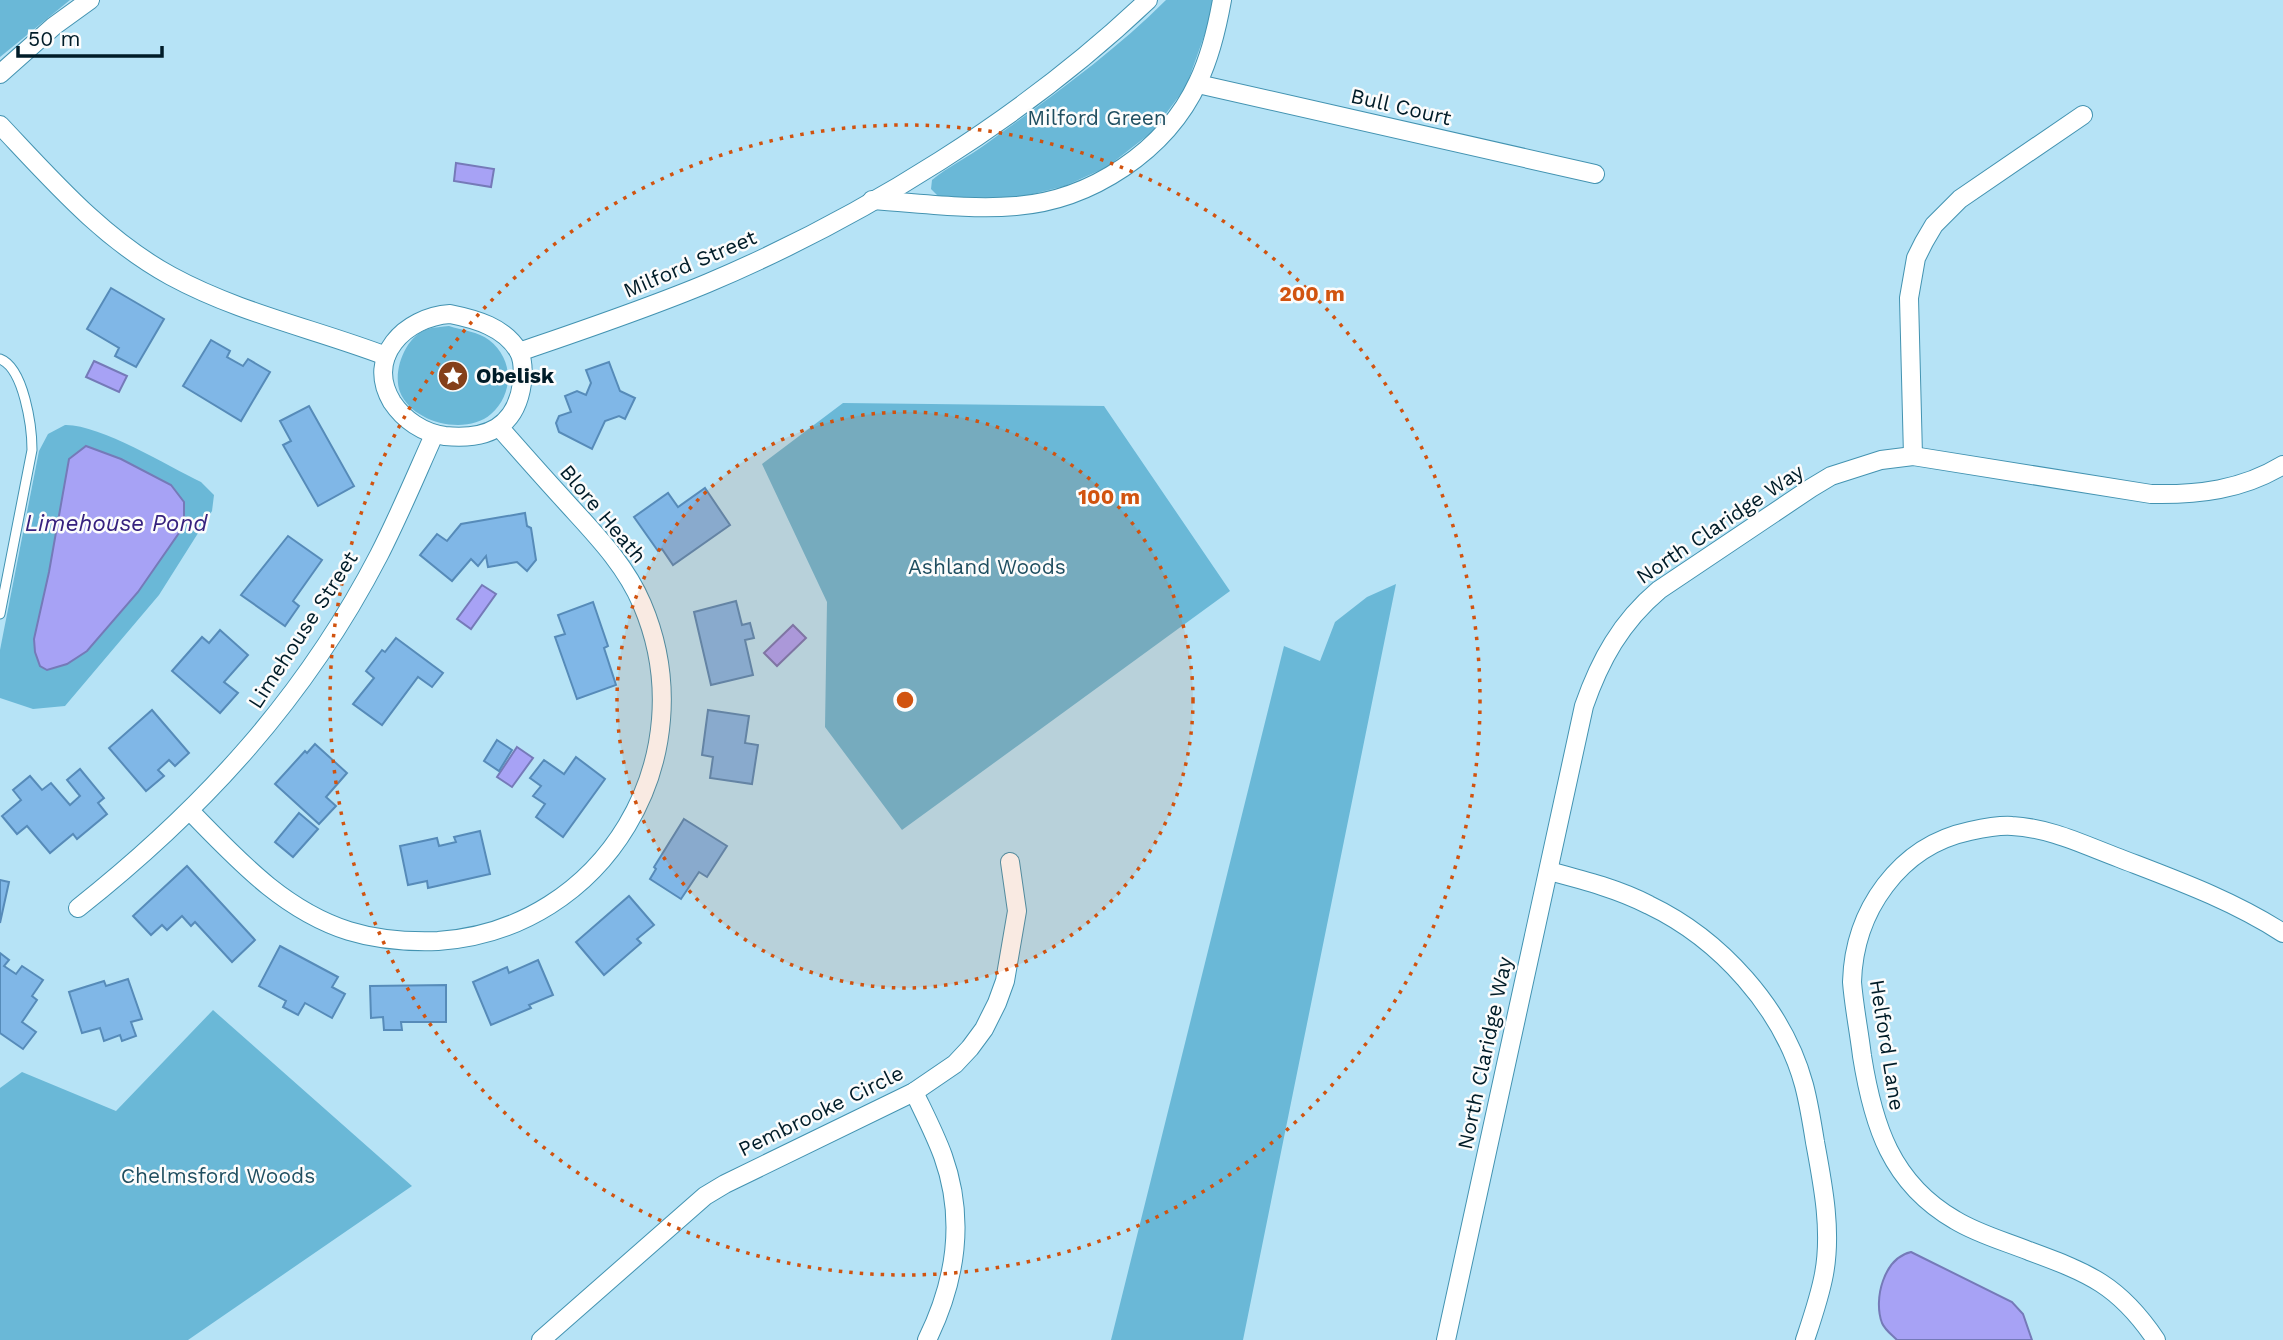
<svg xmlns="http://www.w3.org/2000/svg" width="2283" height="1340" viewBox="0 0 2283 1340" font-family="'Work Sans',sans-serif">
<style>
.green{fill:#6ab8d7}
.water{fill:#a7a2f5;stroke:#757ab8;stroke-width:2}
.building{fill:#80b7e7;stroke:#568bb9;stroke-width:2}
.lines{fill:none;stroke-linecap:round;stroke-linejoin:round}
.lane-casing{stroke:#4393b1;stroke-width:11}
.street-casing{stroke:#4393b1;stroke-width:20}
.lane{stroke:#fff;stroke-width:9}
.street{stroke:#fff;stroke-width:18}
.ring{fill:none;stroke:#d1530f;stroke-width:3.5;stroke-dasharray:3.5 7}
.labels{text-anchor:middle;stroke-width:5;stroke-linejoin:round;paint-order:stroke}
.street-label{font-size:21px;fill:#001c28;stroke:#fcfcfc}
.park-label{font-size:21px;fill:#1f4e60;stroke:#fcfcfc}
.poi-label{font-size:21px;font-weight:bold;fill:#001c28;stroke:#fcfcfc;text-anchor:start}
.water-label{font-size:23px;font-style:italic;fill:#36217e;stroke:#fcfcfc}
.centre{fill:#d1530f;stroke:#fcfcfc;stroke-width:3.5}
.ring-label{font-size:21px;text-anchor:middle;font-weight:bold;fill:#d1530f;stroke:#fcfcfc;stroke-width:5;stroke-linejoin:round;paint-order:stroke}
</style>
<rect width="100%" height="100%" fill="#b6e3f6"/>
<g class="green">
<path d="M0,0H70L0,57Z"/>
<path d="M1166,0H1213L1208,25L1186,87L1152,132L1107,167L1065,186L1017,198L939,197L931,189L932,180C949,166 968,157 986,144C1048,99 1112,54 1166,0Z"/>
<path d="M449,326C461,330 479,332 489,340C514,359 514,394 491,414C466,436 412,423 400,392C392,371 406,335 428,329C434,327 442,327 449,326Z"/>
<path d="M843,403L1104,406L1230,591L902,830L825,727L827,602L762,464Z"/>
<path d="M65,425C99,424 168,466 201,482L214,495L212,511L159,595L65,706L33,709L0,698V650L39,451L48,434Z"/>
<path d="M1396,584L1243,1340H1111L1284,646L1320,661L1335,622L1367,597Z"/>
<path d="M213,1010L412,1186L188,1340H0V1088L22,1072L116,1111Z"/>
</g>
<g class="water">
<path d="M456,163L494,169L491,187L454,181Z"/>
<path d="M94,361L127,376L119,392L86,377Z"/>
<path d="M86,446L121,459L171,485L184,502V516L181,530L138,592L87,651L67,664L47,670L40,666L35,652L34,639L49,572L69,459Z"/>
<path d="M482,585L496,594L471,629L457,619Z"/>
<path d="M793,625L806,638L777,666L764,653Z"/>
<path d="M517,747L533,758L512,787L497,777Z"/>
<path d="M1911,1252L2012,1302L2023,1314L2032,1340H1897C1892,1335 1885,1330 1882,1323C1873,1299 1884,1258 1911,1252Z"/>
</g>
<g class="building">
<path d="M111,288L164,319L136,367L115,356L119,348L87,329Z"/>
<path d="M211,340L230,351L227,357L243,366L248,359L270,372L241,421L183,386Z"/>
<path d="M609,362L620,391L635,398L625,419L619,416L605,421L592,449L559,432L556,423L559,416L571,412L565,396L577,391L586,395L591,383L586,370Z"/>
<path d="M309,406L354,486L318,506L283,445L291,441L280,421Z"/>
<path d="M705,488L730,525L673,565L662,549L658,551L634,517L668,493L678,507Z"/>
<path d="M525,513L527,526L531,528L536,560L527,571L517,562L488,567L486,556L478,566L471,559L452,581L420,555L437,534L447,541L461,524Z"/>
<path d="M288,536L322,560L293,601L299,606L285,626L241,595Z"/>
<path d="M736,601L742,625L750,623L754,638L745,640L753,675L711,685L694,612Z"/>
<path d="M593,602L608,646L604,648L616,685L577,699L555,637L565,634L558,615Z"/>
<path d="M220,630L248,655L224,682L238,693L220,713L172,671L202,637L209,643Z"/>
<path d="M396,638L443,673L432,687L418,677L382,725L353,704L374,678L366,671L382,650L385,652Z"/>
<path d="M152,710L189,753L175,766L169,760L158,770L164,776L146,791L109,748Z"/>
<path d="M708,710L749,716L745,743L758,745L752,784L710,778L713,757L702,755Z"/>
<path d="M497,740L512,750L499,771L484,761Z"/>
<path d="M315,744L347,773L326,797L336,806L319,824L275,784L305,751L307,753Z"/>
<path d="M576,757L605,779L563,837L536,817L545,804L533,796L541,786L530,778L544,760L564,774Z"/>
<path d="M80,769L104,798L98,803L107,814L77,839L73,834L50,853L27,826L17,834L2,816L21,800L13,790L30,776L42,790L51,783L70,805L80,796L67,780Z"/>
<path d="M299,813L318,829L293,857L275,842Z"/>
<path d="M684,819L727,846L707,877L699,872L681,899L650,879L656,869L654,867Z"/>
<path d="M480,831L490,874L428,888L427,881L408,885L400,846L437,838L439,846L456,842L454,837Z"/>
<path d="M187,866L255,940L232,962L195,922L191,926L182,916L167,930L162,925L151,935L133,916Z"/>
<path d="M0,880L9,882L0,923Z"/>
<path d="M629,896L654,925L637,939L641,943L604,975L576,942Z"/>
<path d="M280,946L338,977L332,987L345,994L332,1018L305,1003L298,1015L283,1007L286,1001L259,986Z"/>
<path d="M0,953L9,960L4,966L16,974L22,966L43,980L32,996L37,1000L22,1022L36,1032L23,1049L0,1033Z"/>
<path d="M538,960L553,995L529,1005L531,1008L491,1025L473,982L507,967L509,973Z"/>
<path d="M128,979L142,1019L131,1022L136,1036L122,1041L120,1035L104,1041L100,1028L82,1033L69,992L104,981L106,986Z"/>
<path d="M446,985V1022H401L402,1030H384L383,1017L371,1018L370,986Z"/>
</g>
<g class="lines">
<g class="lane-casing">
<path id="lane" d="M0,359C24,368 32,427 32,450L0,614"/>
</g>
<g class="street-casing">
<g id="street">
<path d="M0,74L54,26L90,0"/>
<path d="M1198,84L1595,174"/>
<path d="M0,125C52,180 103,239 171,276C239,313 315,329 386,356"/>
<path d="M872,200C920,203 969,210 1016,206C1091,200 1166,151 1198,82C1210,57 1217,28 1222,0"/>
<path d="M450,314C475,319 505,327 519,352C523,360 523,374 522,383C516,428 486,440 445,436C423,433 404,420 392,402C365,357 405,317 450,314Z"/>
<path d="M519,352C583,330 646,309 708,283C864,217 1025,117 1148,0"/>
<path d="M1913,456L1909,298L1916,258L1924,242L1934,225L1960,199L2083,115"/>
<path d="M190,811C238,860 283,910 349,931C378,940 409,942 438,941C605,930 707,756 642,604C625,564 595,534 566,502C543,477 521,452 499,427"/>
<path d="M1549,871C1583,880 1618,889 1649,905C1720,939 1783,1008 1804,1085C1809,1104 1812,1123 1815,1142C1823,1185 1832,1231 1824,1274C1820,1296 1812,1319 1805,1340"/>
<path d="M78,908C203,809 305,698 379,555C399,516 416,475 434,435"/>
<path d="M914,1092C924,1113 935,1134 943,1156C966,1220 956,1281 927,1340"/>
<path d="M541,1340L705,1196L725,1184L914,1092L955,1064L970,1048L984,1029L997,1003L1005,981L1017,911L1010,862"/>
<path d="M1446,1340L1584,706C1600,660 1621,622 1659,590L1811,488L1831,476L1881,460L1913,456L2151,494C2198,495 2242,490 2283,465"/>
<path d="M2156,1340C2119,1285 2089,1273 2029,1251C2004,1241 1978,1234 1955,1220C1891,1183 1873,1125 1862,1056C1859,1031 1854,1007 1852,982C1854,911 1899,846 1970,831C1984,828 1999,825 2012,826C2050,828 2084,845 2119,858C2176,880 2232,900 2283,933"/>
</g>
</g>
<use href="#lane" class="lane"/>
<use href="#street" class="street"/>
</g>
<circle cx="905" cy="700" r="288" fill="#d1530f" fill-opacity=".12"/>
<g class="ring">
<circle cx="905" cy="700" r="288"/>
<circle cx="905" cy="700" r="575"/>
</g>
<defs>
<g id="sight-disc" transform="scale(1.575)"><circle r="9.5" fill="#85401a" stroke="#fcfcfc"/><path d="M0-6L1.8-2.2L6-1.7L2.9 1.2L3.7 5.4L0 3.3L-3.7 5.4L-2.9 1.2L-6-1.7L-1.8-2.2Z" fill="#fff"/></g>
</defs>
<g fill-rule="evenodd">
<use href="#sight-disc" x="453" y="376"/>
</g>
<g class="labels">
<g class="street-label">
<text transform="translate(1401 107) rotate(13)" y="7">Bull Court</text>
<text transform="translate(690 264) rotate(-23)" y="7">Milford Street</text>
<text transform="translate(603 514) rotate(50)" y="7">Blore Heath</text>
<text transform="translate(1720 524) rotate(-34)" y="7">North Claridge Way</text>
<text transform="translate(303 630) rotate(-57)" y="7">Limehouse Street</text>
<text transform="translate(1887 1045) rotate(81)" y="7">Helford Lane</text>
<text transform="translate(1485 1053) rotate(-78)" y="7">North Claridge Way</text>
<text transform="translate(821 1111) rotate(-26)" y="7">Pembrooke Circle</text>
</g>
<g class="park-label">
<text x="1097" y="125">Milford Green</text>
<text x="987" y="574">Ashland Woods</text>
<text x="218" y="1183">Chelmsford Woods</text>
</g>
<g class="poi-label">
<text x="476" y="383">Obelisk</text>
</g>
<g class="water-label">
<text x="116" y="531">Limehouse Pond</text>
</g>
</g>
<circle cx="905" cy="700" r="10" class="centre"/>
<g class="ring-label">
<text x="1312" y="301">200 m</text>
<text x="1109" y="504">100 m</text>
</g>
<path d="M18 46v10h144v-10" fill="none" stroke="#001c28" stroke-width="3.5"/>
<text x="28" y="46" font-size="21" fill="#001c28" stroke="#fcfcfc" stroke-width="5" paint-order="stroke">50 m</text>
</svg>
